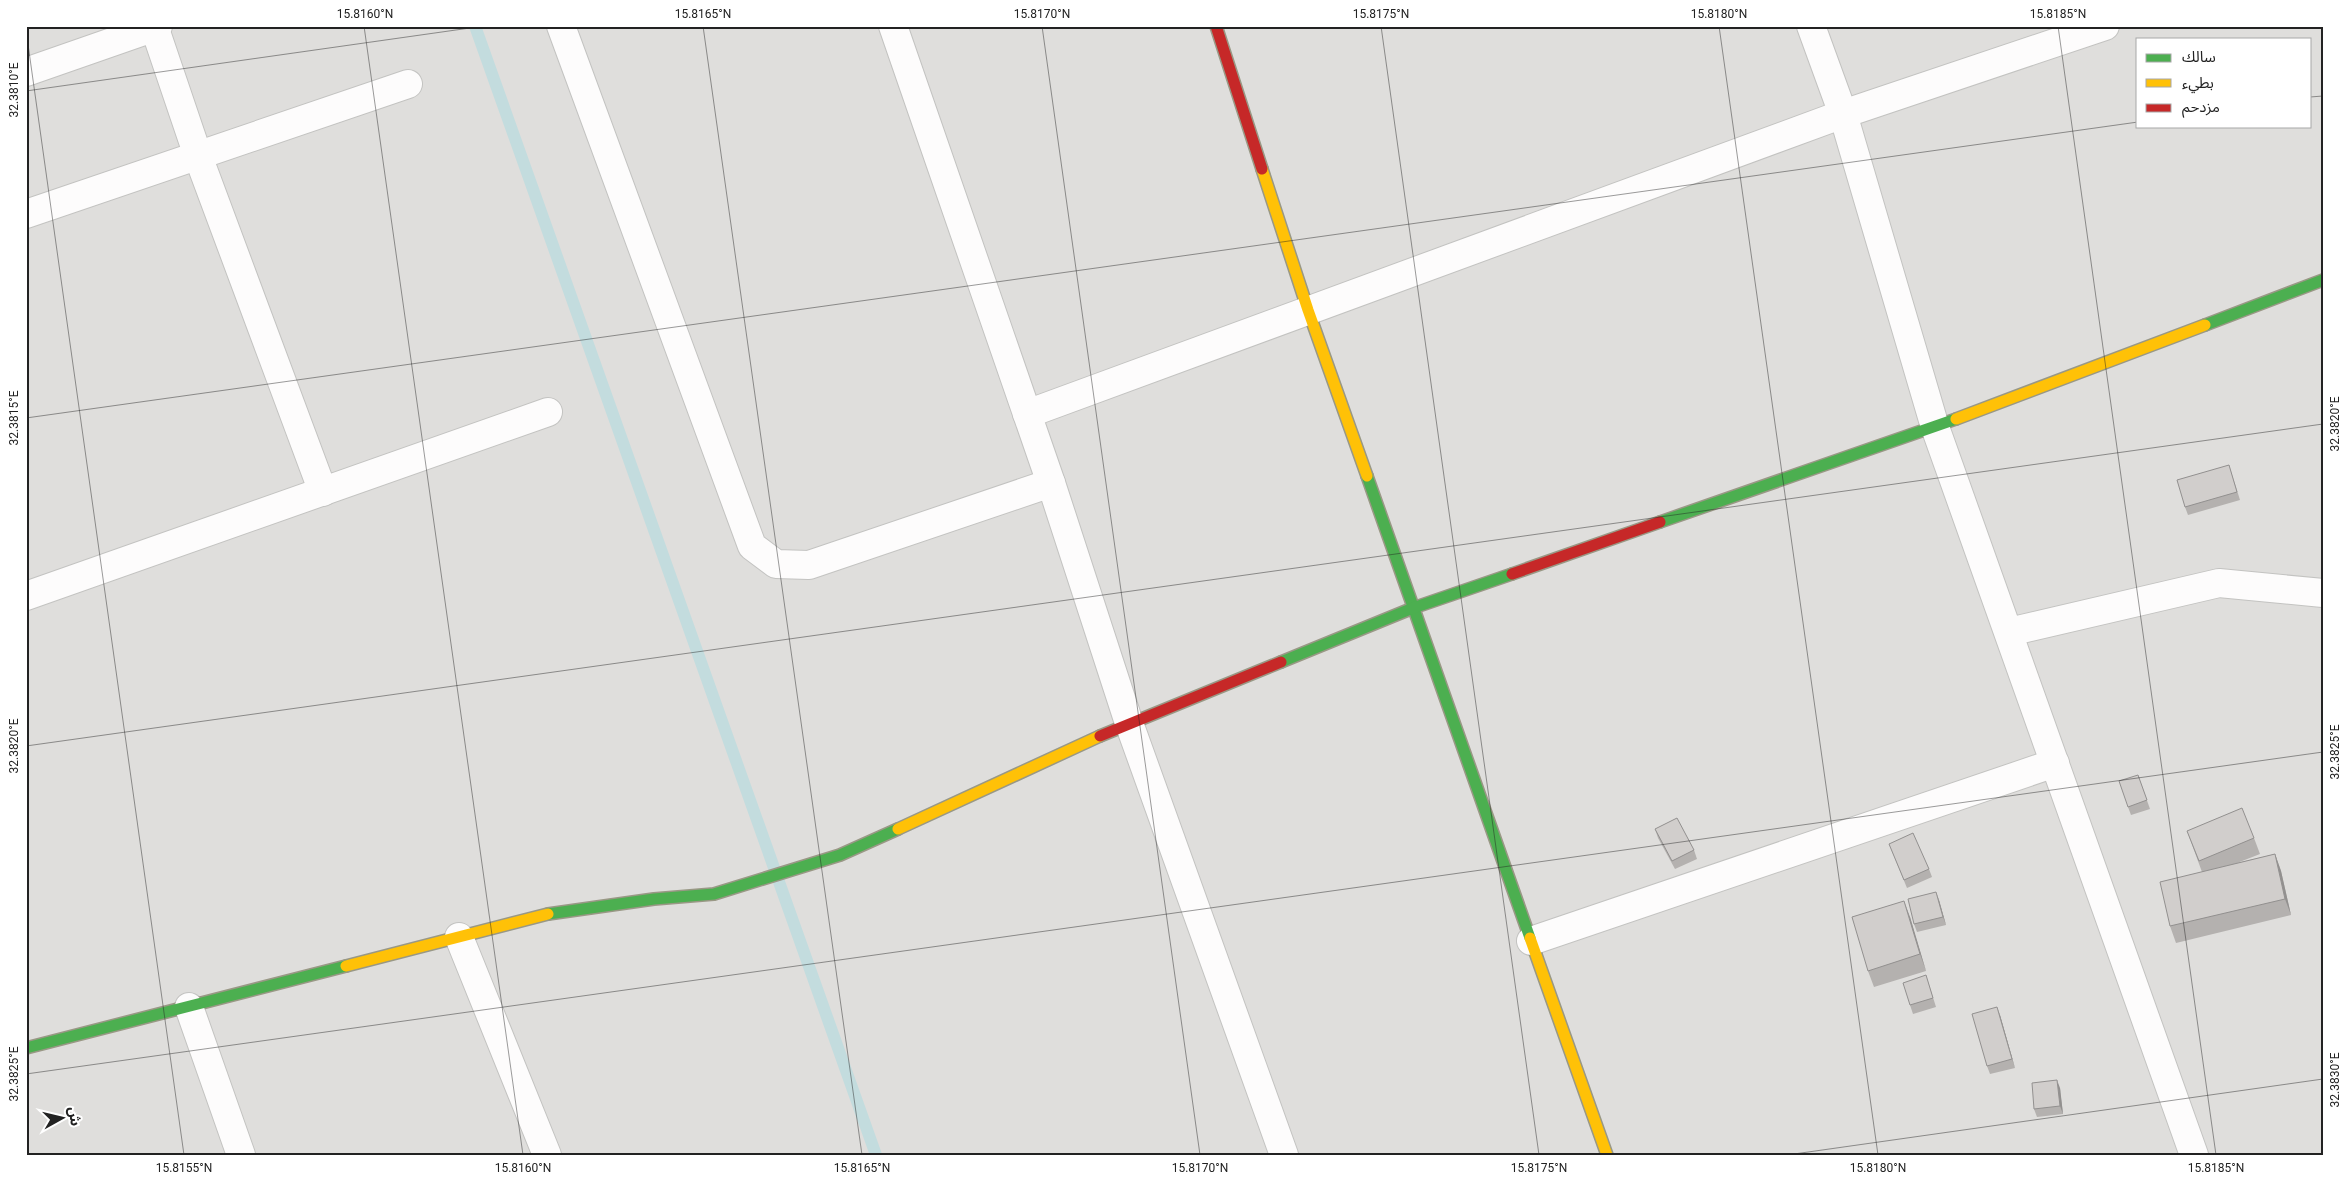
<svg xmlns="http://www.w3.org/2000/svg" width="2349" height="1181" viewBox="0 0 2349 1181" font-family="Roboto,'Noto Sans Arabic',sans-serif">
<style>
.residential{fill:#dfdedc;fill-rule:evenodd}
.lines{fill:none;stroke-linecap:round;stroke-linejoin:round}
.stream{stroke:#c3dcde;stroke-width:12}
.street-casing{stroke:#c3c3c1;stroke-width:30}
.fast-casing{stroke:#999885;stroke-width:14}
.slow-casing{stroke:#999885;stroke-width:14}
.jam-casing{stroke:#999885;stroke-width:14}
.street{stroke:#fdfcfc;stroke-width:28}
.fast{stroke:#4caf50;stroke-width:11}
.slow{stroke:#ffc107;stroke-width:11}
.jam{stroke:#c62828;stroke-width:11}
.wall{fill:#b4b1af}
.shaded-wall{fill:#92908f}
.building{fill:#d1cecc;stroke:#92908f}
.ticks{fill:none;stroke:#222;stroke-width:1;stroke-opacity:0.45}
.neatline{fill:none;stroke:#222;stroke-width:2}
.ticks-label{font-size:12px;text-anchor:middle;fill:#222}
</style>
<rect width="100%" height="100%" fill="#f0eeeb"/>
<path class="residential" d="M26,26H2323V1155H26ZM2138,39H2310V126H2138Z"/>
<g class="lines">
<path class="stream" d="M475,26L876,1155"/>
<g class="street-casing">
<g id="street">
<path d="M154,26L198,156L323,492"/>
<path d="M561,26L752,546L776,564L809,565L1051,483"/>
<path d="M893,26L1051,483L1129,723L1284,1155"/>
<path d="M1811,26L1843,114L1935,427L2194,1155"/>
<path d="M26,72L158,26"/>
<path d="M26,214L408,84"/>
<path d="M1027,414L1843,114L2105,26"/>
<path d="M26,596L548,412"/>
<path d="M2009,632L2219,583L2323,593"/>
<path d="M459,937L547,1155"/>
<path d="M1531,941L2055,763"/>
<path d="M189,1007L241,1155"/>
</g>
</g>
<g class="fast-casing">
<g id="fast">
<path d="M2205,325L2323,280"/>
<path d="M1367,476L1530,938"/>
<path d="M1660,522L1956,419"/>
<path d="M1281,662L1413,608L1512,574"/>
<path d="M548,914L654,899L714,894L840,855L898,829"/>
<path d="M26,1048L346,966"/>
</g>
</g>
<g class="slow-casing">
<g id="slow">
<path d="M1262,169L1308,310L1367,476"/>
<path d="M1956,419L2205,325"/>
<path d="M898,829L1100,736"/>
<path d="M1530,938L1607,1155"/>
<path d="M346,966L548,914"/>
</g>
</g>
<g class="jam-casing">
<g id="jam">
<path d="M1216,26L1262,169"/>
<path d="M1512,574L1660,522"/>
<path d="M1100,736L1281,662"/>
</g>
</g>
<use href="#street" class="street"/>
<use href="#fast" class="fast"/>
<use href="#slow" class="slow"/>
<use href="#jam" class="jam"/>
</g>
<g class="wall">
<path d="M2229,465L2240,500L2188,515L2185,507Z"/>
<path d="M2138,775L2150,809L2131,815L2128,807Z"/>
<path d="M1655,829L1694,850L1697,859L1675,869L1658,838Z"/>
<path d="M2187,831L2254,838L2260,854L2237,863L2275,854L2281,871L2291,915L2176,943L2170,926L2202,872Z"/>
<path d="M1889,844L1929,869L1932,877L1907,888Z"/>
<path d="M1939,900L1946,925L1917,932L1914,924Z"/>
<path d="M1910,917L1926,971L1874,987L1868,971Z"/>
<path d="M1926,975L1936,1007L1913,1014L1910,1005Z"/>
<path d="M2000,1015L2015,1068L1990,1074L1987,1066Z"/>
<path d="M2060,1088L2063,1114L2037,1117L2034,1109Z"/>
</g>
<g class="shaded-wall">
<path d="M2275,854L2281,871L2291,915L2285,899Z"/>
<path d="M1936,892L1939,900L1946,925L1943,917Z"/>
<path d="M1904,901L1910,917L1926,971L1920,954Z"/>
<path d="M1997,1007L2000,1015L2015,1068L2012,1059Z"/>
<path d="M2057,1080L2060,1088L2063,1114L2060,1106Z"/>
</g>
<g class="building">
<path d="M2229,465L2237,492L2185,507L2177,480Z"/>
<path d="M2138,775L2147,800L2128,807L2119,781Z"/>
<path d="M2242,808L2254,838L2199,861L2187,831Z"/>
<path d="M1677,818L1694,850L1672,861L1655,829Z"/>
<path d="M1913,833L1929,869L1904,880L1889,844Z"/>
<path d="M2275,854L2285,899L2170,926L2160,882Z"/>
<path d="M1936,892L1943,917L1914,924L1908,899Z"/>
<path d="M1904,901L1920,954L1868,971L1852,917Z"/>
<path d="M1926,975L1933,998L1910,1005L1903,983Z"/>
<path d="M1997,1007L2012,1059L1987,1066L1972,1014Z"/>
<path d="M2057,1080L2060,1106L2034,1109L2032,1083Z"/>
</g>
<path class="ticks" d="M364,26L523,1155M703,26L862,1155M1042,26L1200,1155M1381,26L1539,1155M1719,26L1878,1155M2058,26L2216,1155M26,30L184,1155M26,91L484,26M2310,97L2323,96M26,418L2138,122M26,746L2323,424M26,1074L2323,752M1787,1155L2323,1079"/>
<rect width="2349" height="1181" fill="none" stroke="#ffffff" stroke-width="55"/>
<rect x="2136" y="38" width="175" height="90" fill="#ffffff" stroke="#a7a7a7"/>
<rect x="2146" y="54" width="25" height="8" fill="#4caf50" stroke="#a7a7a7"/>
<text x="2182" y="62" font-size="15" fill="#222222">سالك</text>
<rect x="2146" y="79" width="25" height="8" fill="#ffc107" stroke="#a7a7a7"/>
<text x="2182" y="88" font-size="15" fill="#222222">بطيء</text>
<rect x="2146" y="104" width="25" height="8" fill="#c62828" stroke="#a7a7a7"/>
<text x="2182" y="112" font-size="15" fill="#222222">مزدحم</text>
<g transform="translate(62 1118) rotate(82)" stroke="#ffffff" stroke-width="4" paint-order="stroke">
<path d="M0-4L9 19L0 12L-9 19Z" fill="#222222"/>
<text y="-8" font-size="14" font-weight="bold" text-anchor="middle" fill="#222222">ش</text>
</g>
<rect x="28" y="28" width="2294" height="1126" class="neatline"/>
<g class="ticks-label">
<text x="365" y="18">15.8160°N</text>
<text x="703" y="18">15.8165°N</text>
<text x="1042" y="18">15.8170°N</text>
<text x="1381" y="18">15.8175°N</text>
<text x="1719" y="18">15.8180°N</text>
<text x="2058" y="18">15.8185°N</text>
<text transform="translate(14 90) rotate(-90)" y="4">32.3810°E</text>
<text transform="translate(14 418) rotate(-90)" y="4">32.3815°E</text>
<text transform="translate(2335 424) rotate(-90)" y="4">32.3820°E</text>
<text transform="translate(14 746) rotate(-90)" y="4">32.3820°E</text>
<text transform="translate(2335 752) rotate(-90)" y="4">32.3825°E</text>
<text transform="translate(14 1074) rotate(-90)" y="4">32.3825°E</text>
<text transform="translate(2335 1080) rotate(-90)" y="4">32.3830°E</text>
<text x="184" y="1172">15.8155°N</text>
<text x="523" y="1172">15.8160°N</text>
<text x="862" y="1172">15.8165°N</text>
<text x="1200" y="1172">15.8170°N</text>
<text x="1539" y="1172">15.8175°N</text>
<text x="1878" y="1172">15.8180°N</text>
<text x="2216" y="1172">15.8185°N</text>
</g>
</svg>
